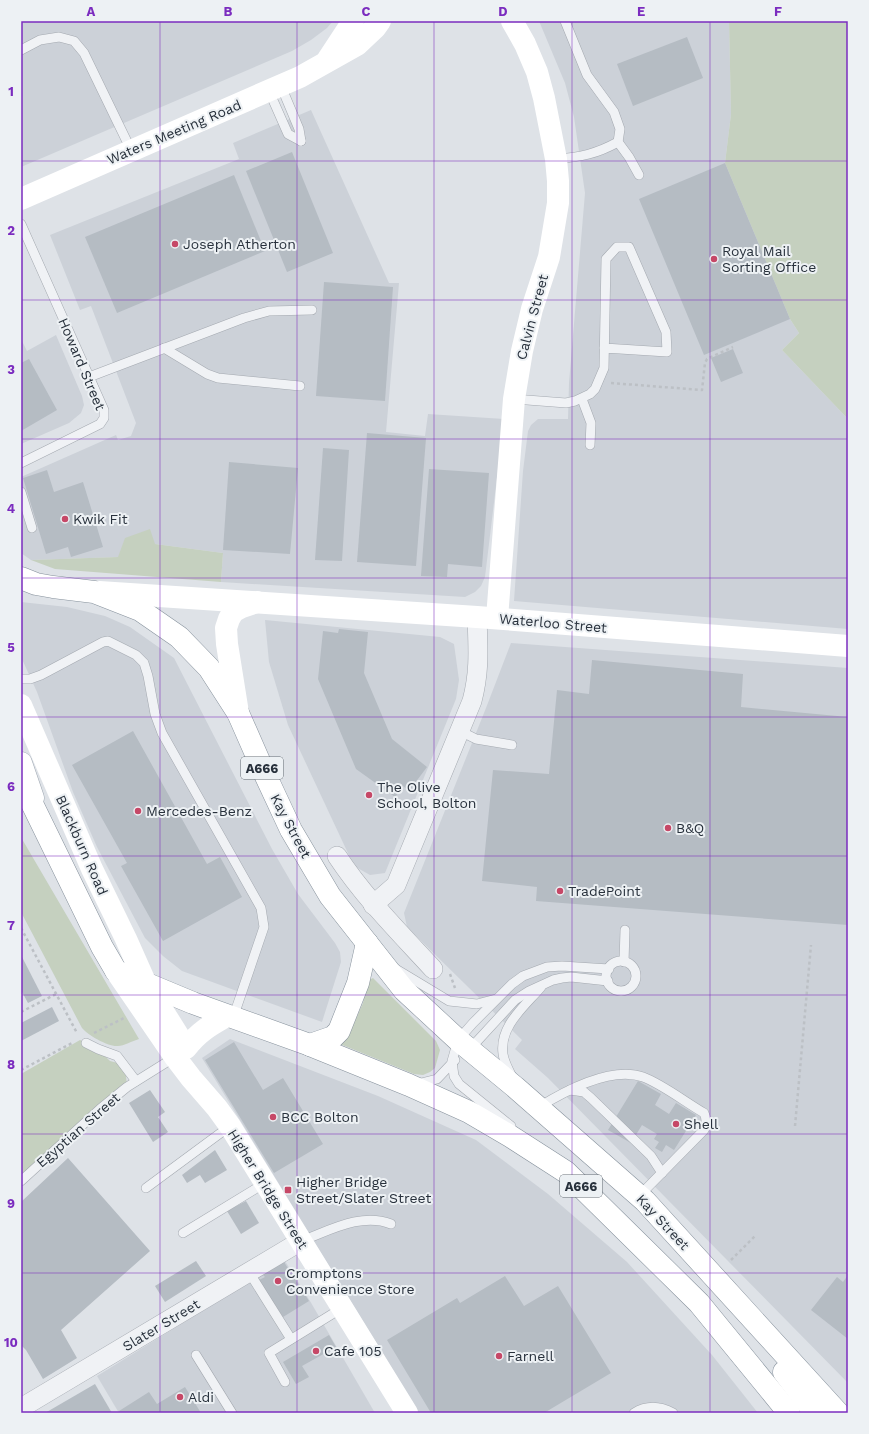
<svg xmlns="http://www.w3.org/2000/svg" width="869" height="1434" viewBox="0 0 869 1434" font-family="'Work Sans',sans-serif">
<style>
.built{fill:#ccd1d8}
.green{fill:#c5d0bf}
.building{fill:#b5bcc3}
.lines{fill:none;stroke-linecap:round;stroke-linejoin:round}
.lane-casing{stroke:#a4a9b0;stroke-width:10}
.street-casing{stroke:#a4a9b0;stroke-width:20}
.primary-casing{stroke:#9ea7b2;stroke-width:23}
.highway-casing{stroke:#86919c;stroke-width:23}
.path{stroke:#bcc0c5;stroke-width:2.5;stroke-dasharray:3 3;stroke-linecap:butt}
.lane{stroke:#f0f2f5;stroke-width:9}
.street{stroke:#f0f2f5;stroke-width:19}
.secondary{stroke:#fff;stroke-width:22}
.primary{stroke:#fff;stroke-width:22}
.highway{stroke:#fff;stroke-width:22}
.grid{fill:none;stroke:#7b2cbf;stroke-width:1;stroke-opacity:0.55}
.poi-dot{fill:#c64867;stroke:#edf1f4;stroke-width:1.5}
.labels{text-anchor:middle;stroke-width:4;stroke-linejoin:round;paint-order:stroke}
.shield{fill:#edf1f4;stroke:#636b73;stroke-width:1}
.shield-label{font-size:13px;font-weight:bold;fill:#28313c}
.street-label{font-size:14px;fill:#28313c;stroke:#edf1f4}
.poi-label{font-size:14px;fill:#28313c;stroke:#edf1f4;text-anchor:start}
.neatline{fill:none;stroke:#7b2cbf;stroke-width:1.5}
.grid-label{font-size:13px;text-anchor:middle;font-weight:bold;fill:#7b2cbf}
</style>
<rect width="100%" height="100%" fill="#dee2e7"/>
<g class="built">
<path d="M21,21H333L327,28L311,40L292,51L21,167Z"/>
<path d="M539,21H729L731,114L725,163L790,319L799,333L782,350L848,419V629L514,601L523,471L528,431L531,425L538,419H568L569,383L585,193L574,117L565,83Z"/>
<path d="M311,110L389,283H399L386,432L425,436L428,414L504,419L485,577L481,586L475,592L465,597L221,582L223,553L155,544L119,557L31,560L21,553V477L116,435L118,440L131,436L136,423L91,306L80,310L50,235L239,159L233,143Z"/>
<path d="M56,335L82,396L84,405L81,413L69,423L21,444V339L27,351Z"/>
<path d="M21,602L67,607L105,616L130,627L174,658L272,849L298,894L335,943L340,952L341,962L322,1022L182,971L163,956L145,938L97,847L73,792L37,692L21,657Z"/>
<path d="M265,620L440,637L454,644L459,680L456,699L385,873L370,875L354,866L288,725L269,662Z"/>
<path d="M511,643L848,668V1383L548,1078L515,1049L522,1040L407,927L404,913L486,708Z"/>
<path d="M230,1039L378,1096L476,1140L548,1194L627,1262L712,1355L758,1413H419L202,1058Z"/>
<path d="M283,1261H285L310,1301L375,1413H119L97,1376Z"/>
</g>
<g class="green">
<path d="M729,21H848V419L782,350L799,333L790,319L725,163L731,114Z"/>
<path d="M150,529L155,544L223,553L221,582L55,569L31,560L118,557L125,538Z"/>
<path d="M21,836L22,839L139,1039C132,1041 124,1046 118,1046C108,1047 88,1035 82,1028L21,912Z"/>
<path d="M373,978L436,1041L440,1050L435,1068L430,1072L423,1075L414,1074L340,1044L354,1023L363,1003L367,981Z"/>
<path d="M80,1040L98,1049L110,1061L125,1065L127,1087L113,1092L21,1179V1074Z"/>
</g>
<g class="building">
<path d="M687,37L703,78L633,106L617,64Z"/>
<path d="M292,152L333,253L287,272L246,171Z"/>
<path d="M725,163L790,319L704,355L639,199Z"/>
<path d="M234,175L265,251L117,313L85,237Z"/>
<path d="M324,282L393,287L385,401L316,396Z"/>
<path d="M733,349L743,373L721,382L711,358Z"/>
<path d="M29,359L57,410L21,431V363Z"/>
<path d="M367,433L426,438L416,566L357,562Z"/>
<path d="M323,448L349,450L342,561L315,560Z"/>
<path d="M229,462L298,468L290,554L223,550Z"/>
<path d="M429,469L489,473L482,567L448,564L447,577L421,576Z"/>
<path d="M47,470L54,492L83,482L103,547L71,557L68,547L46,554L23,478Z"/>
<path d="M339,629L368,632L364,673L392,739L427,767L409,791L403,786L395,797L356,769L318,679L323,631L338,633Z"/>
<path d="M592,660L743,674L741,707L848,717V925L536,901L537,887L482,881L493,770L549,774L557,690L589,694Z"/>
<path d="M133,731L207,864L220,857L242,897L163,941L121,866L127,863L72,765Z"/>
<path d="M21,955L42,996L28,1003L21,990Z"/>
<path d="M52,1007L59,1021L21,1041V1023Z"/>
<path d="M234,1042L263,1090L283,1078L323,1144L274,1173L205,1060Z"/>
<path d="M638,1081L661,1094L655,1105L669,1114L676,1103L696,1115L674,1150L666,1145L662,1152L655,1148L659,1142L654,1139L657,1134L642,1125L631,1143L608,1130Z"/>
<path d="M150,1090L165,1112L158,1117L168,1132L153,1142L129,1103Z"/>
<path d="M215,1150L227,1170L205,1183L200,1175L187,1183L182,1175Z"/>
<path d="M68,1158L150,1251L61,1330L77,1358L43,1379L26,1350L21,1345V1202Z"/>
<path d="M246,1201L259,1223L241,1234L227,1211Z"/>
<path d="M196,1261L206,1276L165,1302L155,1286Z"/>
<path d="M284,1262L309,1301L283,1317L259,1280L265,1277L263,1275Z"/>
<path d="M848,1275V1339L811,1310L837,1277L843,1282Z"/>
<path d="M505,1276L524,1306L558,1286L611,1373L544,1413H431L387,1340L457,1298L460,1303Z"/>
<path d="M329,1335L336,1347L302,1366L309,1377L296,1384L283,1362Z"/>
<path d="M95,1384L112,1413H45Z"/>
<path d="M185,1387L201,1413H120L119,1411L149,1392L157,1404Z"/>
</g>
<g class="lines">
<g class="lane-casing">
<g id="lane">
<path d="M21,50L40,40L59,37L74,41L84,53L131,150"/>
<path d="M281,86L299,129L301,141"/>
<path d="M269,91L288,134L301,141"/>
<path d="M618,142L629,157L639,175"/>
<path d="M556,159C581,157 596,154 618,142L620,129L614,112L587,75L565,21"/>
<path d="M21,224L104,410V418L100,424L21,463"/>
<path d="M164,348L207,374L218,378L300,386"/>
<path d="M89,377L244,318L269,311L312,310"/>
<path d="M514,399L566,403L575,401L590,394L595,389L604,368L606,259L617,247H629L666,332L667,352L604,348"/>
<path d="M582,399L591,423L590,445"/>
<path d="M21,492L32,528"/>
<path d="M21,679H30L41,675L103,642L108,641L136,655L144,663L148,676L155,714L162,733L261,908L264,927L233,1018"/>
<path d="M460,731L476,739L512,745"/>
<circle cx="621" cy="976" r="15"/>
<path d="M624,962L625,930"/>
<path d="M396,969L449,1001L477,1004L496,999"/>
<path d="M86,1043L98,1049L117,1056L136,1081"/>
<path d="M469,1050L515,1000L529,991L553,980L562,978L571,977L608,981"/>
<path d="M512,1077C509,1070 504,1062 503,1054C499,1026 525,1006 541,987"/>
<path d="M417,1084L437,1079L455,1060"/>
<path d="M570,1090L584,1092L591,1098L651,1156L662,1173"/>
<path d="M539,1107C565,1091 611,1066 643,1077C662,1084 685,1102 704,1113C707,1119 707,1124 704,1130L639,1196"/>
<path d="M511,1126L459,1084L454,1076L452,1061L458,1040L473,1023L512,984L523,976L547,967L562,966L609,969"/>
<path d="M21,1181L100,1109L127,1087L175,1057"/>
<path d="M146,1188L230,1126"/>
<path d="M183,1233L265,1183"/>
<path d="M301,1241C329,1231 361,1212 391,1224"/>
<path d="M249,1272L291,1339"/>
<path d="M196,1355L232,1413"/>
<path d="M285,1382L269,1353L342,1308"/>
<path d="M634,1413C647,1405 660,1406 673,1413"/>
</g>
</g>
<g class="street-casing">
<g id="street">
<path d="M337,856C364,897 399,932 433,969"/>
<path d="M373,905L396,885L472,701C480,671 478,648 477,617"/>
<path d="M21,1408L301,1241"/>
</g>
</g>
<g class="primary-casing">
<path id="primary" d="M21,763L33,798"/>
</g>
<g class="highway-casing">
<g id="highway">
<path d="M21,578L36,584L53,587L94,592L140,610L179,637L209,668L238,713L263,770L291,830L330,896L404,990L458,1040L515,1087L645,1201L838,1413"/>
<path d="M21,781L102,947L116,971L193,1003L310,1045L409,1085L469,1112L510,1136L566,1172L699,1303L789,1413"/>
<path d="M310,1045L333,1037L339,1031L358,983L367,943"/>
<path d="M784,1372L815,1413"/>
</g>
</g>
<g class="path">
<path d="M611,383L702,390L705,363L707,359L733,347"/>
<path d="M21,928L77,1033"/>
<path d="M450,974L455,988"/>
<path d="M21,1012L56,994"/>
<path d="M94,1033L126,1017"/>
<path d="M21,1070L74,1042"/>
<path d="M795,1126L811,945"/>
<path d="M731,1260L755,1236"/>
</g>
<use href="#lane" class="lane"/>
<use href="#street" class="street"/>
<g class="secondary">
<path d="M328,59L353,21"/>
<path d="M21,199L300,77L357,45L375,28L380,21"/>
<path d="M99,592L477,617L848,646"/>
<path d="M497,618L514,399L522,351L532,309L549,257L558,203V181L556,159L544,98L537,72L525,44L512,21"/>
<path d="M21,705L92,869L126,939L146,984L183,1043"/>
<path d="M238,713L227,644L226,628L229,619L233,612L242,607L257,602"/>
<path d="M116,971L175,1057L191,1078L217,1108L230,1126L407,1413"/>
<path d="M186,1048C199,1032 209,1026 227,1016"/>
</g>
<use href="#primary" class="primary"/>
<use href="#highway" class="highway"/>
</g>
<path class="grid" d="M160,21V1413M297,21V1413M434,21V1413M572,21V1413M710,21V1413M21,161H848M21,300H848M21,439H848M21,578H848M21,717H848M21,856H848M21,995H848M21,1134H848M21,1273H848"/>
<g class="poi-dot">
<circle cx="175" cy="244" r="4"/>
<circle cx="714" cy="259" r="4"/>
<circle cx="65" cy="519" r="4"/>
<circle cx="369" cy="795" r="4"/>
<circle cx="138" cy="811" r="4"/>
<circle cx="668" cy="828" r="4"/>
<circle cx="560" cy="891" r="4"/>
<circle cx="273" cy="1117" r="4"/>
<circle cx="676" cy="1124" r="4"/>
<rect x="284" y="1186" width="8" height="8" rx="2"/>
<circle cx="278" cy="1281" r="4"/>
<circle cx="316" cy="1351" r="4"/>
<circle cx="499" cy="1356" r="4"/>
<circle cx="180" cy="1397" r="4"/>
</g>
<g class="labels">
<g class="shield">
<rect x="241" y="757" width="42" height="22" rx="3"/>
<rect x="560" y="1175" width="42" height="22" rx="3"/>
</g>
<g class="shield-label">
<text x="262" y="773">A666</text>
<text x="581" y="1191">A666</text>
</g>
<g class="street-label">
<text transform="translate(174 132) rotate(-23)" y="5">Waters Meeting Road</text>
<text transform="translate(532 317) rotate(-75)" y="5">Calvin Street</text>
<text transform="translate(82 364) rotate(67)" y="5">Howard Street</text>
<text transform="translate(553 623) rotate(5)" y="5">Waterloo Street</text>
<text transform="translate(291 826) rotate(62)" y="5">Kay Street</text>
<text transform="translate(82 845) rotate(66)" y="5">Blackburn Road</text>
<text transform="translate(78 1130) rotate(-41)" y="5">Egyptian Street</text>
<text transform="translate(268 1189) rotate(58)" y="5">Higher Bridge Street</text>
<text transform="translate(663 1222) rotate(47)" y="5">Kay Street</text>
<text transform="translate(161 1325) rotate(-31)" y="5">Slater Street</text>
</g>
<g class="poi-label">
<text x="183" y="249">Joseph Atherton</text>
<text x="722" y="256">Royal Mail<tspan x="722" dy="16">Sorting Office</tspan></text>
<text x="73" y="524">Kwik Fit</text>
<text x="377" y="792">The Olive<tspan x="377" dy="16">School, Bolton</tspan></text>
<text x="146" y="816">Mercedes-Benz</text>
<text x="676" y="833">B&amp;Q</text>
<text x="568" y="896">TradePoint</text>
<text x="281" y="1122">BCC Bolton</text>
<text x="684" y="1129">Shell</text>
<text x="296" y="1187">Higher Bridge<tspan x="296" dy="16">Street/Slater Street</tspan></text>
<text x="286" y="1278">Cromptons<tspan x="286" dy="16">Convenience Store</tspan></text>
<text x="324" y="1356">Cafe 105</text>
<text x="507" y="1361">Farnell</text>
<text x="188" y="1402">Aldi</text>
</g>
</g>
<rect width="869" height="1434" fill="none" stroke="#edf1f4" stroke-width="44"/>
<rect x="22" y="22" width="825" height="1390" class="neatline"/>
<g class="grid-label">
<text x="91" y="16">A</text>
<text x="228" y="16">B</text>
<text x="366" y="16">C</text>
<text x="503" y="16">D</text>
<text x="641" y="16">E</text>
<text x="778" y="16">F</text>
<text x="11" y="96">1</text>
<text x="11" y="235">2</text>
<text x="11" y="374">3</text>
<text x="11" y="513">4</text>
<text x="11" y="652">5</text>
<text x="11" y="791">6</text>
<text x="11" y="930">7</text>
<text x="11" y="1069">8</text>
<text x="11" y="1208">9</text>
<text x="11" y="1347">10</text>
</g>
</svg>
